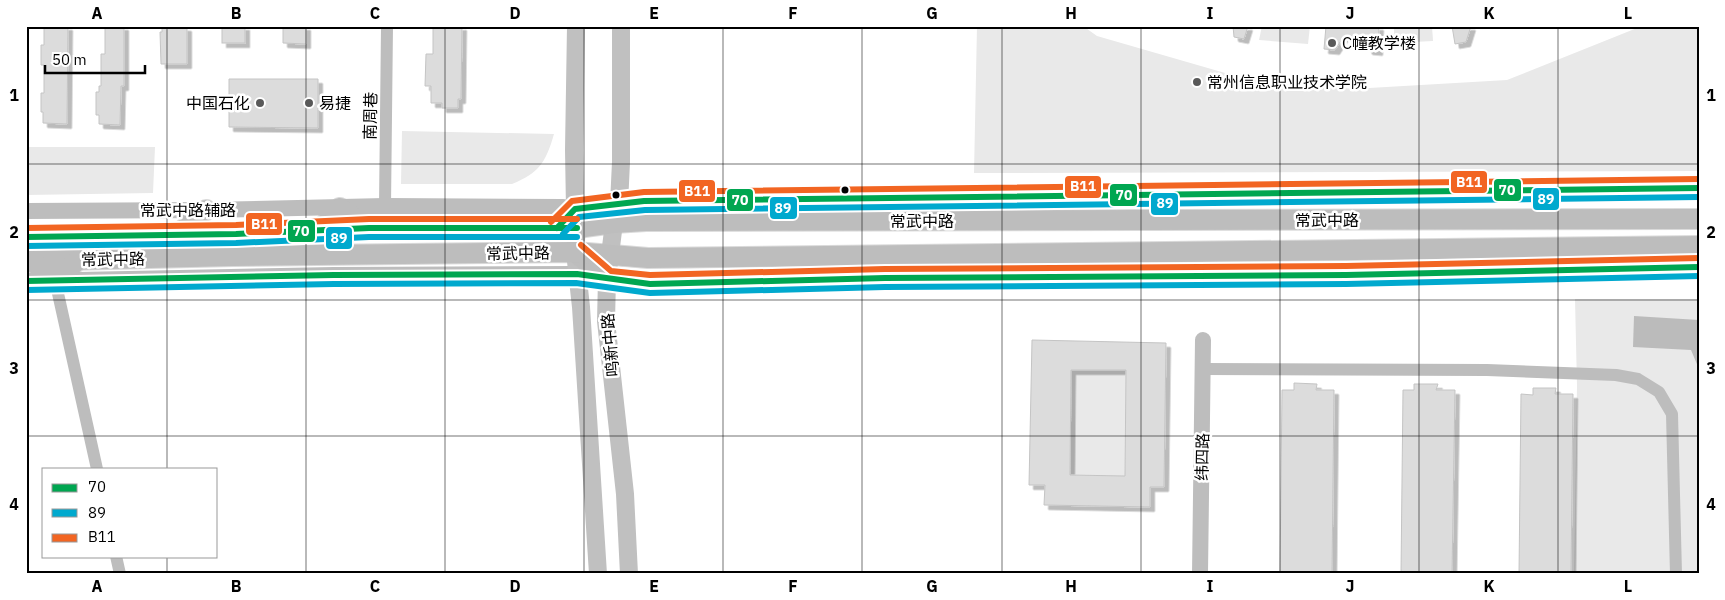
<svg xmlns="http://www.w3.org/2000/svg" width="1725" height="600" viewBox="0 0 1725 600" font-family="'IBM Plex Sans','Noto Sans SC',sans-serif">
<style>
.green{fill:#e9e9e9}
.water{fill:#bbb}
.building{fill:#dcdcdc;stroke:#c4c4c4;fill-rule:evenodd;filter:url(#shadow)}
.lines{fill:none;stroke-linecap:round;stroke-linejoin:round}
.primary-casing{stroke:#dbdbdb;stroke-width:22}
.minor{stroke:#bdbdbd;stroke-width:12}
.tertiary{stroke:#bdbdbd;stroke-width:16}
.secondary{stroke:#c0c0c0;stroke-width:18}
.primary{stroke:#bdbdbd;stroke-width:20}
.bus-1-casing{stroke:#fff;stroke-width:10}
.bus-2-casing{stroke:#fff;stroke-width:10}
.bus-3-casing{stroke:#fff;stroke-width:10}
.bus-1{stroke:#00a651;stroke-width:6}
.bus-2{stroke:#00a9ce;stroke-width:6}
.bus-3{stroke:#f26522;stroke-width:6}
.grid{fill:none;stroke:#000;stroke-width:1;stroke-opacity:0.55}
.poi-dot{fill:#595959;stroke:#fff;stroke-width:2}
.bus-dot{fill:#000;stroke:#fff;stroke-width:2}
.labels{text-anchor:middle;stroke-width:5;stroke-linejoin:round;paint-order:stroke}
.poi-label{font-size:16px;fill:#000;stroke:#fff;text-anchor:start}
.street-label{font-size:16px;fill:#000;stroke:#fff}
.line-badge{stroke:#fff;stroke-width:2}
.badge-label{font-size:14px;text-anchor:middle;font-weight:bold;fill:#fff}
.neatline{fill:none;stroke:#000;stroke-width:2}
.grid-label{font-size:16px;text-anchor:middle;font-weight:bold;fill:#000}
</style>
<defs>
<filter id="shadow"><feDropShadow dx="4.5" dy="4.5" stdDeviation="0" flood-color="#0004"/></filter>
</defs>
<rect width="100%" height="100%" fill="#fff"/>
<g class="green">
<path d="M977,26H1083L1097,36L1232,75L1352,89L1507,80L1642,26H1699V171L974,173Z"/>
<path d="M1262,26H1310L1308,44L1259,40Z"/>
<path d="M1394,26H1432L1433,41L1394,43Z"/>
<path d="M402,131L554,134C546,162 539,173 512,184H401Z"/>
<path d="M26,147H155L153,193L26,195Z"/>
<path d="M1575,299H1699V574H1574L1577,386Z"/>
<path d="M1071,369L1126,370L1125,476L1070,475Z"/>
</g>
<path class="water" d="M1634,316L1699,320V369L1691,350L1633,347Z"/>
<g class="building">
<path d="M44,26H68L67,124L43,123V112H41V93H44V65H41V45H44Z"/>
<path d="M105,26H124V86H121L120,125L99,124V115H96V92H99V86H101V54H105Z"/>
<path d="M162,26L187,27V64H161L160,32H162Z"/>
<rect x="222" y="26" width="23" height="17"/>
<path d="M283,26H306V44L283,43Z"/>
<path d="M462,26L461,99H458V108H442V103H431V86H425L426,54H433V27Z"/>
<path d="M1233,26H1248L1244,39L1234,37Z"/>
<path d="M1326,26H1379L1378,51L1368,50L1363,37L1344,36L1335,50L1324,49Z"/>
<path d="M1452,26H1471L1466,42L1455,44Z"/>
<path d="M229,79H318V128L229,127Z"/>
<path d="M1032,340L1166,343L1164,487H1150V507L1044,505L1045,485H1029ZM1071,370H1126L1125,476L1070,475Z"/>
<path d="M1294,383L1317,384L1316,390H1334L1332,574H1280L1282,390H1294Z"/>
<path d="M1414,384H1438L1436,390H1455L1452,574H1401L1403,390H1414Z"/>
<path d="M1533,388H1556L1555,394H1573L1571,574H1519L1521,394L1533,395Z"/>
</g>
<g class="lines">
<g class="primary-casing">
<g id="primary">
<path d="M557,228L575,209"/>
<path d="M319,231L340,208L369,228"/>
<path d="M177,235L206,210"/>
<path d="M26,237L236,234L369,228H577L614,223L646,221L1699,219"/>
<path d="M575,252L607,279"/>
<path d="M26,261L233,256L575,252L648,258L1699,246"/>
<path d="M32,261L55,280L78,260"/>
</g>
</g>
<g class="minor">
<path d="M385,206L387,26"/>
<path d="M55,280L97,469"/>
<path d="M1203,369L1487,370L1616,375L1638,379L1659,392L1672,414L1676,574"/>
<path d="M116,556L120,574"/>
</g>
<g class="tertiary">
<path d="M26,211L206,210L385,206L562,207L575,209L644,201L1699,188"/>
<path d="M26,281L334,275L577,274L650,284L885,278L1346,275L1699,267"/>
<path d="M1200,574L1203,340"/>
</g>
<g class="secondary">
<path d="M576,26L574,150L575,209L577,228L575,252L581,307L598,574"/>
<path d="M621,26V162L619,204L614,223L607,279L606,321L625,494L629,574"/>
</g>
<use href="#primary" class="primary"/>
<g class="bus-1-casing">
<g id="bus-1">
<path d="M557,228L575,209L644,201L1699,188"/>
<path d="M26,237L236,234L369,228H577"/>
<path d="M26,281L334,275L577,274L650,284L885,278L1346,275L1699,267"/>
</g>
</g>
<g class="bus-2-casing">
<g id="bus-2">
<path d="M563,234L579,217L645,210L1699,197"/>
<path d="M26,246L236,243L369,237H577"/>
<path d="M26,290L334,284L576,283L650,293L885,287L1346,284L1699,276"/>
</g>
</g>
<g class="bus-3-casing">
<g id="bus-3">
<path d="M551,222L572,201L644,192L1699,179"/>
<path d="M26,228L236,225L369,219H577"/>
<path d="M581,245L611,271L650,275L885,269L1346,266L1699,258"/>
</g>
</g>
<use href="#bus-1" class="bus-1"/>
<use href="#bus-2" class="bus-2"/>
<use href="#bus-3" class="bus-3"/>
</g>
<path class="grid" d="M167,26V469M306,26V574M445,26V574M584,26V574M723,26V574M862,26V574M1002,26V574M1141,26V574M1280,26V574M1419,26V574M1558,26V574M26,164H1699M26,300H1699M26,436H1699M167,556V574"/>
<g class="poi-dot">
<circle cx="1332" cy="43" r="5"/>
<circle cx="1197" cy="82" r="5"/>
<circle cx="260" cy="103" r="5"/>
<circle cx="309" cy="103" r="5"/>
</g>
<g class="bus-dot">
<circle cx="845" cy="190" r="4.5"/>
<circle cx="616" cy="195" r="4.5"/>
</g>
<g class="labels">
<g class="poi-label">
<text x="1342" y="49">C幢教学楼</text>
<text x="1207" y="88">常州信息职业技术学院</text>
<text x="250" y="109" text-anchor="end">中国石化</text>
<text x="319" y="109">易捷</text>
</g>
<g class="street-label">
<text transform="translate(370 116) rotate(-89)" y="6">南周巷</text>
<text x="188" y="216">常武中路辅路</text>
<text x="1327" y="226">常武中路</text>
<text x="922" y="227">常武中路</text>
<text transform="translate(518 253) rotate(-1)" y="6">常武中路</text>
<text transform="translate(113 259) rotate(-1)" y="6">常武中路</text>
<text transform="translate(610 345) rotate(-95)" y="6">鸣新中路</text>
<text transform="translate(1202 457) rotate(-89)" y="6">纬四路</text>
</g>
</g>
<g class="line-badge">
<rect x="1450" y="170" width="38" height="24" rx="5" fill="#f26522"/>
<rect x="1064" y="175" width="38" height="24" rx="5" fill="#f26522"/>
<rect x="1493" y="178" width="29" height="24" rx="5" fill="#00a651"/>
<rect x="678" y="179" width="38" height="24" rx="5" fill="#f26522"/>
<rect x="1109" y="183" width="29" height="24" rx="5" fill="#00a651"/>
<rect x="1532" y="187" width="28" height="24" rx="5" fill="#00a9ce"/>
<rect x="726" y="188" width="28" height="24" rx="5" fill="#00a651"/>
<rect x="1150" y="192" width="29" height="24" rx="5" fill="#00a9ce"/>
<rect x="769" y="196" width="29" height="24" rx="5" fill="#00a9ce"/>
<rect x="245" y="212" width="38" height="24" rx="5" fill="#f26522"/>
<rect x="287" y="219" width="29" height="24" rx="5" fill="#00a651"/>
<rect x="325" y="226" width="28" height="24" rx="5" fill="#00a9ce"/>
</g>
<g class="badge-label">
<text x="1469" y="187">B11</text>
<text x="1083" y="191">B11</text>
<text x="1507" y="195">70</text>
<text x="697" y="196">B11</text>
<text x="1124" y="200">70</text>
<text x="1546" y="204">89</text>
<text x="740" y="205">70</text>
<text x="1165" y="208">89</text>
<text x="783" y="213">89</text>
<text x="264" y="229">B11</text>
<text x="301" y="236">70</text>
<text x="339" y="243">89</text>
</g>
<rect width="1725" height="600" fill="none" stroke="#ffffff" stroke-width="55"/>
<rect x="42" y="468" width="175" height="90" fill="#ffffff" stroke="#999999"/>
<rect x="52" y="484" width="25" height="8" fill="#00a651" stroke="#999999"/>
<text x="88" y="492" font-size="15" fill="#000000">70</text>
<rect x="52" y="509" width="25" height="8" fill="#00a9ce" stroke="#999999"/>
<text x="88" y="518" font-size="15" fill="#000000">89</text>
<rect x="52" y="534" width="25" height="8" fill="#f26522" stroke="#999999"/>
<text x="88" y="542" font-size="15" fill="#000000">B11</text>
<path d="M45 65v8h100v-8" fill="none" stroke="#000000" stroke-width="2.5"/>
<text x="52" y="65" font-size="15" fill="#000000" stroke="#ffffff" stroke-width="4" paint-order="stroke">50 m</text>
<rect x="28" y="28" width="1670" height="544" class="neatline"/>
<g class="grid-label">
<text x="97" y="19">A</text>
<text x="236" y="19">B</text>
<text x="375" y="19">C</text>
<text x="515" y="19">D</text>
<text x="654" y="19">E</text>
<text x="793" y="19">F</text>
<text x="932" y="19">G</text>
<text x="1071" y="19">H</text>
<text x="1210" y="19">I</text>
<text x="1350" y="19">J</text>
<text x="1489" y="19">K</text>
<text x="1628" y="19">L</text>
<text x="14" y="101">1</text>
<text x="1711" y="101">1</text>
<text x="14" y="238">2</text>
<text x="1711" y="238">2</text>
<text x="14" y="374">3</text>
<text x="1711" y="374">3</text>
<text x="14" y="510">4</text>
<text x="1711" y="510">4</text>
<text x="97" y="592">A</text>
<text x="236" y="592">B</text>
<text x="375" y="592">C</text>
<text x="515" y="592">D</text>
<text x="654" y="592">E</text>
<text x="793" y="592">F</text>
<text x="932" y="592">G</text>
<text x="1071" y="592">H</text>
<text x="1210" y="592">I</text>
<text x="1350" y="592">J</text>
<text x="1489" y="592">K</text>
<text x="1628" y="592">L</text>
</g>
</svg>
